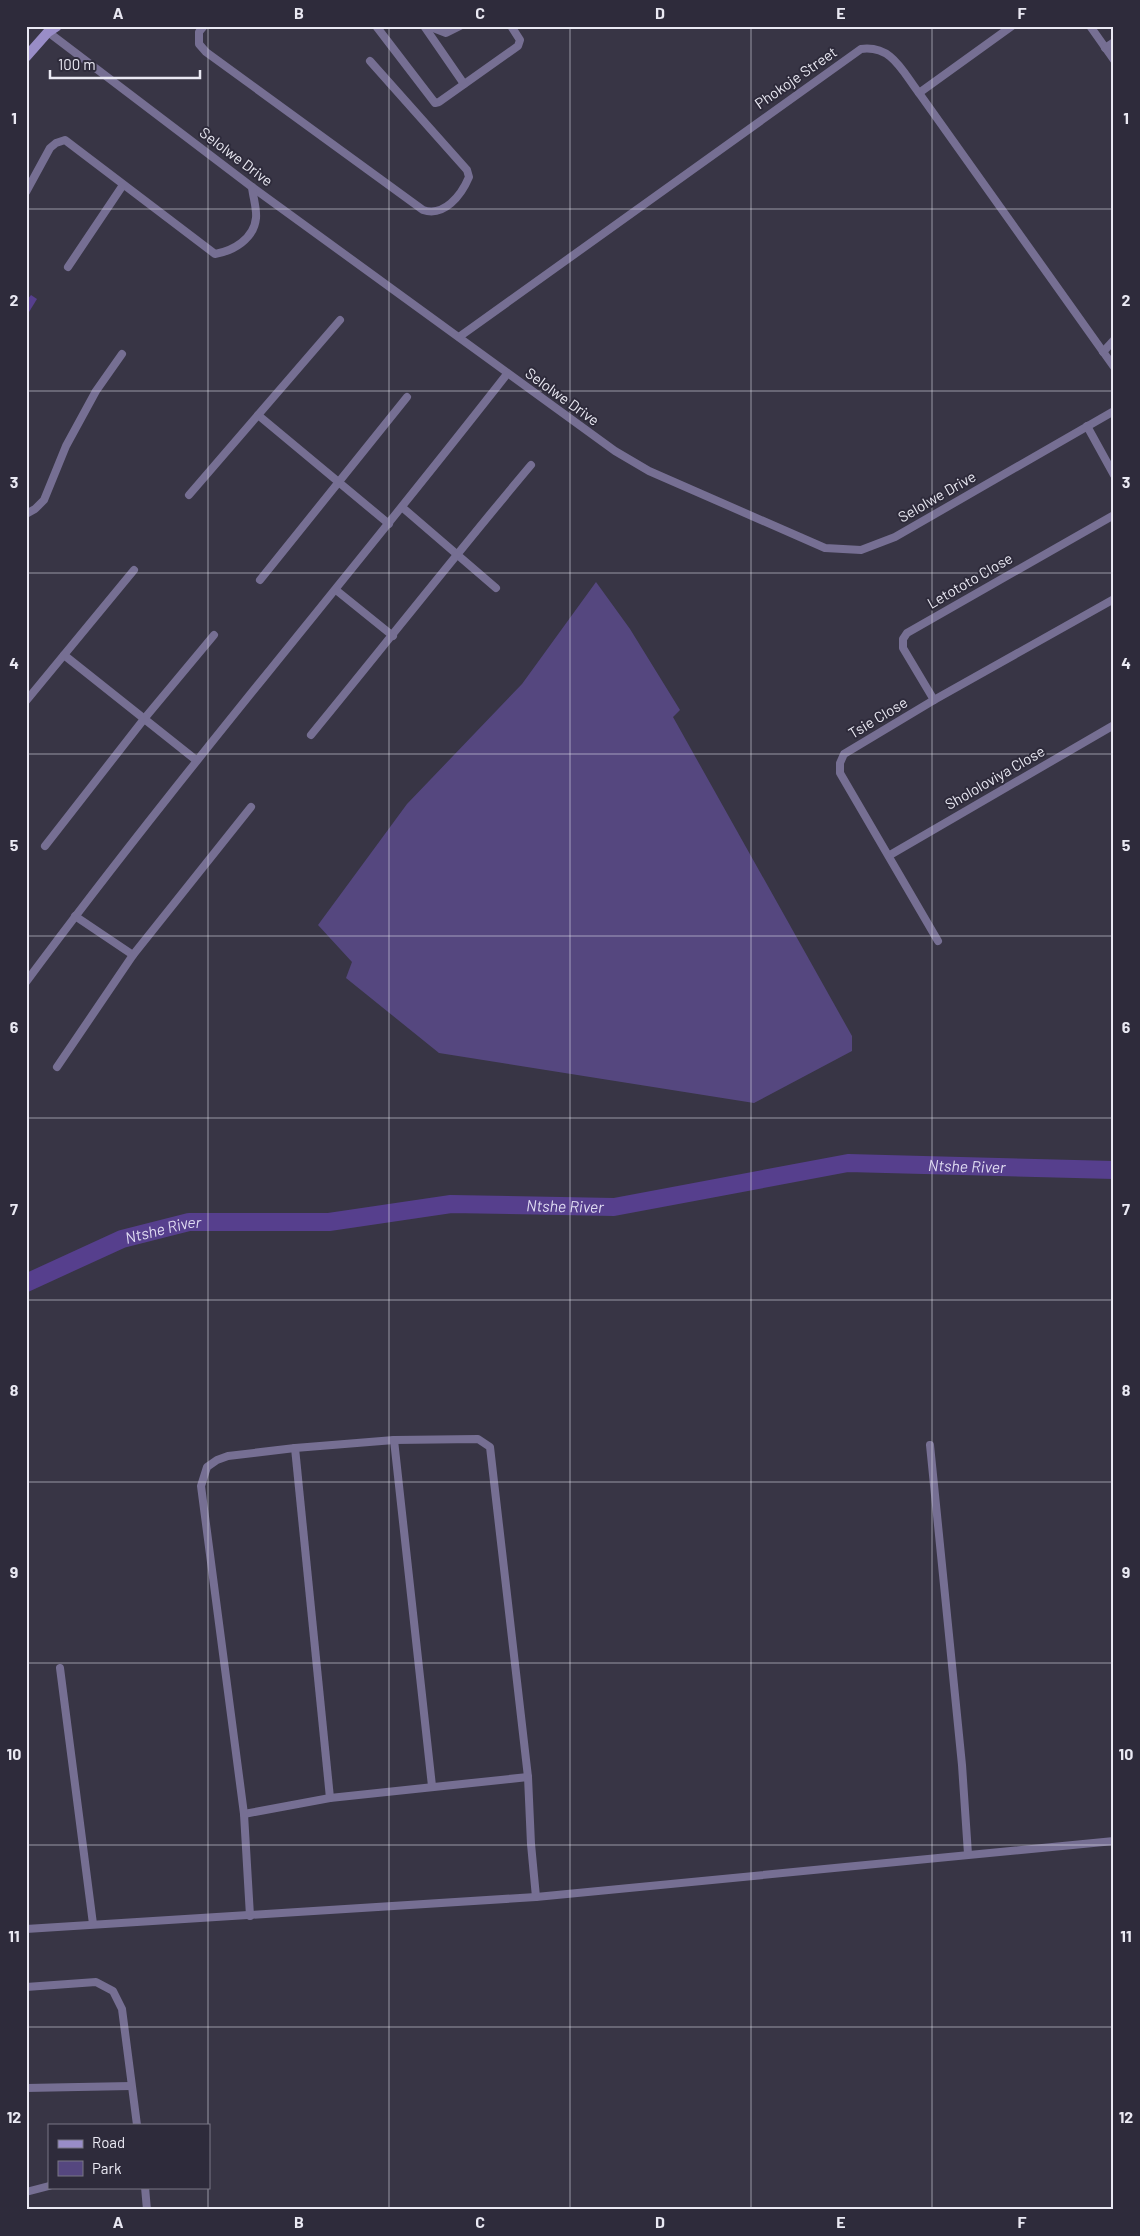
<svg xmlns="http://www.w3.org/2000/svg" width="1140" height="2236" viewBox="0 0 1140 2236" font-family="Barlow,sans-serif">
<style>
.green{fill:#55477f}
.water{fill:#563f8d}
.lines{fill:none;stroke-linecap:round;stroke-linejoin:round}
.river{stroke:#563f8d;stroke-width:18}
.street{stroke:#766f93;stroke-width:8}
.secondary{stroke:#998dc7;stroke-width:10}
.grid{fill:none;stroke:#eae9f3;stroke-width:1;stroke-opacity:0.55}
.labels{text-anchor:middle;stroke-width:4;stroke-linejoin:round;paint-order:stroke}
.street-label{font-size:15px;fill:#eae9f3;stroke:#2e2b3b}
.water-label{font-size:16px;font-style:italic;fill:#dfdbf2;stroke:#2e2b3b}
.neatline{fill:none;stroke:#eae9f3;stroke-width:2}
.grid-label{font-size:16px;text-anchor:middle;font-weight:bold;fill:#eae9f3}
</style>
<rect width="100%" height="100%" fill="#383545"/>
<path class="green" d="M596,582L630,629L680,710L673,717L852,1036V1051L754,1103L439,1053L346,978L352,962L318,925L407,804L522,684Z"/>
<path class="water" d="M31,295L37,299L29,312L26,310V301Z"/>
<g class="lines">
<path class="river" id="s1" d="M26,1283L122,1239L189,1222H329L451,1204L614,1207L848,1163L1114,1170"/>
<g class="street">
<path d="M204,26L199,32V44L206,52L423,210C444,217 461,196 469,177L467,170L370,61"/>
<path d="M376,26L435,103L439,102L518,46L520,40L511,26"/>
<path d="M424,26L464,84"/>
<path d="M428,26L446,33L460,26"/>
<path d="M1090,26L1114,60"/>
<path d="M48,32L252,187L615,451L649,471L825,548L861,550L895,537L1114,411"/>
<path d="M1105,48L1114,42"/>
<path d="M919,93L1012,26"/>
<path d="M26,192L50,148L56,143L65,140L215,254C233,251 254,239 256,218C257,209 253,197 252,187"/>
<path d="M68,267L123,185"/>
<path d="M459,337L861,49C892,45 902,71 919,93L1114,367"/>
<path d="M1103,352L1114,340"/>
<path d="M258,415L389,524"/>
<path d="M1087,426L1114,475"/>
<path d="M189,495L340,320"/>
<path d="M403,508L496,588"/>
<path d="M26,514L35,509L44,500L66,446L96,391L122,354"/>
<path d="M260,580L407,397"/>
<path d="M336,590L393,636"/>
<path d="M64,655L196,760"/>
<path d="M934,700L903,648V639L907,633L1114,515"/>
<path d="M26,701L134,570"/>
<path d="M311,735C385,645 456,554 531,465"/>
<path d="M45,846L144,719L214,635"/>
<path d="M890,855L1114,725"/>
<path d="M75,916L133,955"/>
<path d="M938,941L840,773V763L844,754L934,700L1114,599"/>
<path d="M26,982C180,774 348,578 507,374"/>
<path d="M57,1067L133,955L251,807"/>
<path d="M394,1440L432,1786"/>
<path d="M930,1445L962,1765L968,1854"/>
<path d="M295,1448L330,1798"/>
<path d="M60,1668L93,1924"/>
<path d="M244,1814L330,1798L528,1777"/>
<path d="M250,1916L244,1814L201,1486L207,1467L217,1460L228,1456L295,1448L394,1440L478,1439L490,1447L528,1777L531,1844L536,1897"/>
<path d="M26,1929L536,1897L1114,1841"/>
<path d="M26,1987L96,1982L113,1991L122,2009L137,2125"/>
<path d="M26,2088L131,2086"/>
<path d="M145,2187L147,2210"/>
<path d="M26,2192L49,2186"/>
</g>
<path class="secondary" d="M26,57L48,32L57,26"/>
</g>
<path class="grid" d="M208,26V2125M389,26V2210M570,26V2210M751,26V2210M932,26V2210M26,209H1114M26,391H1114M26,573H1114M26,754H1114M26,936H1114M26,1118H1114M26,1300H1114M26,1482H1114M26,1663H1114M26,1845H1114M26,2027H1114M208,2187V2210"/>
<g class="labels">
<g class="street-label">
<text transform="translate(796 78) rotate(-35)" y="5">Phokoje Street</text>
<text transform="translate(236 157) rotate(37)" y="5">Selolwe Drive</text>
<text transform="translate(562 397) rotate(36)" y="5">Selolwe Drive</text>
<text transform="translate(937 497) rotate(-30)" y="5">Selolwe Drive</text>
<text transform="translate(970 581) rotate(-30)" y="5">Letototo Close</text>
<text transform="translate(878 718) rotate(-31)" y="5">Tsie Close</text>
<text transform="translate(995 778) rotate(-30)" y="5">Shololoviya Close</text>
</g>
<g class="water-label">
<text dy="6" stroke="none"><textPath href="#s1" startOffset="958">Ntshe River</textPath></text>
<text dy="6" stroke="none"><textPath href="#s1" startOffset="552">Ntshe River</textPath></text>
<text dy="6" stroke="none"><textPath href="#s1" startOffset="148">Ntshe River</textPath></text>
</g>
</g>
<rect width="1140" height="2236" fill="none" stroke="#2e2b3b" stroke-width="55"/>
<rect x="48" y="2124" width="162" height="65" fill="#2e2b3b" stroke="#797785"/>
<rect x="58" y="2140" width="25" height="8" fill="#998dc7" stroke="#797785"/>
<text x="92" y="2148" font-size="15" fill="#eae9f3">Road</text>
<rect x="58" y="2161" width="25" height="15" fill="#55477f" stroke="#797785"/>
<text x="92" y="2174" font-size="15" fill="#eae9f3">Park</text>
<path d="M50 70v8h150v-8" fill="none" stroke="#eae9f3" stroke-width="2.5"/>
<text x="58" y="70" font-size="15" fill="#eae9f3" stroke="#2e2b3b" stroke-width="4" paint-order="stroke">100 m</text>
<rect x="28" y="28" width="1084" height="2180" class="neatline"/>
<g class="grid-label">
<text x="118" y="19">A</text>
<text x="299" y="19">B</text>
<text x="480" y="19">C</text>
<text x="660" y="19">D</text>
<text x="841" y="19">E</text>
<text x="1022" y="19">F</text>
<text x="14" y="124">1</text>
<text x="1126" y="124">1</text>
<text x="14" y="306">2</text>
<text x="1126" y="306">2</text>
<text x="14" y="488">3</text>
<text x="1126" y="488">3</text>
<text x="14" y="669">4</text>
<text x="1126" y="669">4</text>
<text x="14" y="851">5</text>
<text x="1126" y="851">5</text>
<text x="14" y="1033">6</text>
<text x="1126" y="1033">6</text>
<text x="14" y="1215">7</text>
<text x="1126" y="1215">7</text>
<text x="14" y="1396">8</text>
<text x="1126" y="1396">8</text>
<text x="14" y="1578">9</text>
<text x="1126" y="1578">9</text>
<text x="14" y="1760">10</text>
<text x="1126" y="1760">10</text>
<text x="14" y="1942">11</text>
<text x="1126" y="1942">11</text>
<text x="14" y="2123">12</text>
<text x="1126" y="2123">12</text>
<text x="118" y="2228">A</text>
<text x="299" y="2228">B</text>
<text x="480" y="2228">C</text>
<text x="660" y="2228">D</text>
<text x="841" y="2228">E</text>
<text x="1022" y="2228">F</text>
</g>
</svg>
